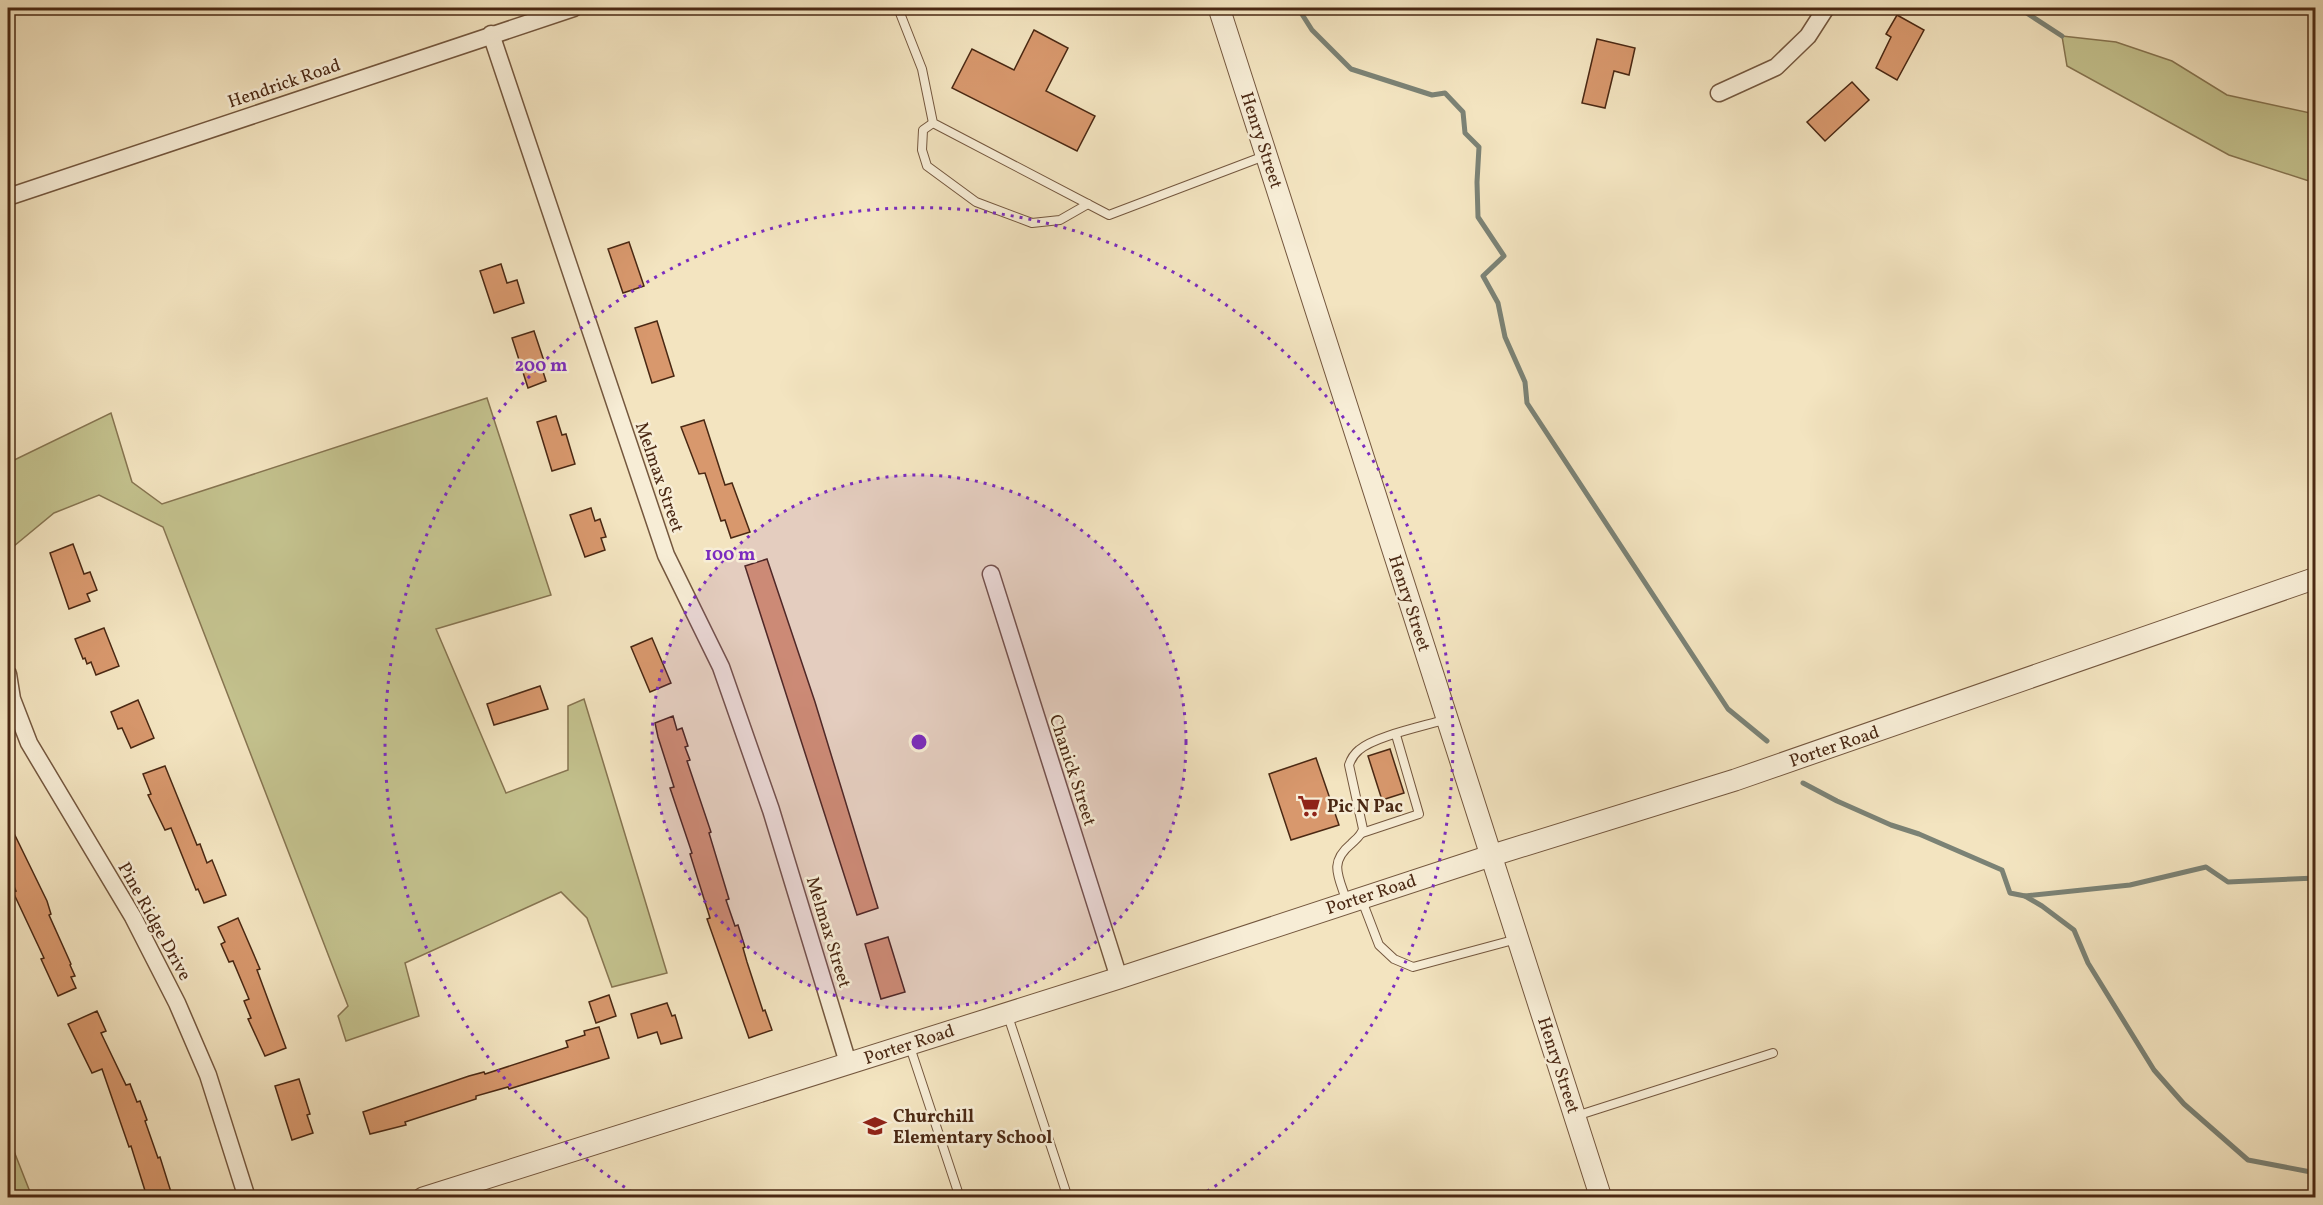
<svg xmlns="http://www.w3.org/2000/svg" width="2323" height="1205" viewBox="0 0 2323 1205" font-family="Vollkorn,serif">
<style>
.green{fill:#c3c18d;stroke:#867450;stroke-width:1.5}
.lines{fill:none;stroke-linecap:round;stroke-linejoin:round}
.stream{stroke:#7b8275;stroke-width:5}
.building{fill:#d8986d;stroke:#4a2813;stroke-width:1.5}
.service-casing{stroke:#74573e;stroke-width:10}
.minor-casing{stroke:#74573e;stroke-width:19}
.tertiary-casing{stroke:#74573e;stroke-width:23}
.service{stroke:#f7edd6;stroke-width:8}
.minor{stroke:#f7edd6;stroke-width:16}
.tertiary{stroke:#f7edd6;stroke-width:21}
.ring{fill:none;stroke:#7b2cbf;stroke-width:3;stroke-dasharray:3 6}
.labels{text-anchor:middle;stroke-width:5;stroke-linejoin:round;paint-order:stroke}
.street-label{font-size:18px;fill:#4a2813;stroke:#f7edd6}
.poi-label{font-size:18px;font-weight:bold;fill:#4a2813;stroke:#f7edd6;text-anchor:start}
.centre{fill:#7b2cbf;stroke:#f7edd6;stroke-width:3}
.ring-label{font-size:18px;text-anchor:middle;font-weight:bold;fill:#7b2cbf;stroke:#f7edd6;stroke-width:5;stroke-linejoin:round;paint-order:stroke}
</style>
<rect width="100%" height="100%" fill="#f3e4c0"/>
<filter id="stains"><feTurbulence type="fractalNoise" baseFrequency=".00333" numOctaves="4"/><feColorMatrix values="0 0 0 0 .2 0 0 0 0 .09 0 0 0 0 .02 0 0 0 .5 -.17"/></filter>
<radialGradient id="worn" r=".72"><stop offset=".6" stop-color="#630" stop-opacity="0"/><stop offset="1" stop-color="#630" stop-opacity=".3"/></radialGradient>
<g class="green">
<path d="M2062,36L2116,42L2172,61L2227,95L2315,114V183L2229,155L2067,66Z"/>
<path d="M487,398L551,595L436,629L506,793L568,770V706L584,699L667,973L612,987L587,918L561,892L405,963L419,1016L346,1041L338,1016L348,1006L163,527L99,495L54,513L8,551V463L111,413L132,482L162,504Z"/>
<path d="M8,1136L32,1197H8Z"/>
</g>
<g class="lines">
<g class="stream">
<path d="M1298,8L1312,30L1351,69L1432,95L1445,93L1463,112L1465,133L1479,147L1477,182L1478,217L1504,256L1483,276L1498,303L1505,337L1525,382L1527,403L1728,709L1767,741"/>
<path d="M2019,8L2062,36"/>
<path d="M1803,783L1837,801L1891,825L1919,834L2002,870L2010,893L2025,896L2130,885L2206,867L2228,882L2316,878"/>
<path d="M2025,896L2042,906L2074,930L2088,963L2154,1070L2184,1104L2248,1160L2316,1173"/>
<path d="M8,1195L9,1198"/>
</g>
</g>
<g class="building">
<path d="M1897,15L1924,30L1897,80L1876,68L1891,37L1886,34Z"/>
<path d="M1034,30L1068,48L1046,91L1095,116L1077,151L952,88L972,49L1014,70Z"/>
<path d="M1597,39L1635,48L1629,75L1614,71L1605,108L1582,103Z"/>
<path d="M1852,82L1869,100L1825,141L1807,122Z"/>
<path d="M629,242L644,286L623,293L608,249Z"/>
<path d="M501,264L507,283L517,280L524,303L494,313L480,271Z"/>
<path d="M657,321L674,376L652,383L635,328Z"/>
<path d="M534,331L544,361L540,362L546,381L528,388L512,338Z"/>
<path d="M556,416L562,435L566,434L575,464L552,471L537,422Z"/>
<path d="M704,420L725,485L732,483L750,532L731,538L725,520L721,521L705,473L699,474L681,427Z"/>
<path d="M591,508L595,521L600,519L606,537L601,538L605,550L585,557L570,515Z"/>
<path d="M73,544L84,574L90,572L97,590L87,594L90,601L69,609L50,553Z"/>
<path d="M767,559L815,702L878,908L857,915L745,566Z"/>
<path d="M104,628L119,666L96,675L91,662L87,664L85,658L83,659L75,639Z"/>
<path d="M652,638L671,683L650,692L631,647Z"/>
<path d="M540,686L548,709L494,725L487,704Z"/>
<path d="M138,700L154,738L131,748L122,728L118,729L111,712Z"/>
<path d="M673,716L677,730L682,728L688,746L685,747L690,760L687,761L711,832L709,833L729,899L726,900L735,926L738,925L745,947L743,948L747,962L763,1011L765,1010L772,1030L749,1038L707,919L710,918L690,854L692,853L670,788L674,787L658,737L655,723Z"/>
<path d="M1390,749L1404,793L1382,800L1368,756Z"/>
<path d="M1316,758L1339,825L1291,840L1269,774Z"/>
<path d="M165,766L197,845L200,844L207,863L212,860L226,895L204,903L198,889L196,890L171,828L165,830L148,795L151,794L143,774Z"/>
<path d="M8,821L47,901L51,914L49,915L71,964L70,965L75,976L71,977L76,988L58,996L41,959L44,958L13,892L16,891L8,873Z"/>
<path d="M238,918L260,969L257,970L286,1048L265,1056L248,1019L251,1018L244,1001L249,999L233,961L229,962L221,944L225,942L218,927Z"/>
<path d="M888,937L905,992L881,999L865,944Z"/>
<path d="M609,995L616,1016L596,1023L589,1002Z"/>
<path d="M667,1003L672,1016L675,1015L682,1038L661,1044L657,1032L638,1038L631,1014Z"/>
<path d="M97,1011L106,1031L101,1033L126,1085L130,1084L137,1102L140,1101L147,1120L145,1121L158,1158L160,1157L171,1192L169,1193L170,1197H147L131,1146L129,1147L102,1069L92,1073L68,1024Z"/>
<path d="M599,1027L609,1058L509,1089L508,1087L476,1096V1099L405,1122L406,1125L370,1134L363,1112L469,1076L484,1072L485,1074L568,1047L566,1041L585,1035L584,1031Z"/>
<path d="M299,1079L310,1114L307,1115L313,1133L292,1140L275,1086Z"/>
</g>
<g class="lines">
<g class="service-casing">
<g id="service">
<path d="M898,8L922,69L933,123L1109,215L1267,155"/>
<path d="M933,123L923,130L922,150L927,166L976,202L1032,223L1060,220L1088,204"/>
<path d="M1362,833L1419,814L1396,735"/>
<path d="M1361,898L1379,945L1394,959L1413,967L1517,939"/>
<path d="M1347,902C1339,877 1328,863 1351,844C1356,839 1361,836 1363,829L1349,765C1351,759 1354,754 1359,750C1375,736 1425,726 1447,719"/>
<path d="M1007,1013L1068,1198"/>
<path d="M909,1044L960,1198"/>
<path d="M1576,1116L1773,1053"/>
</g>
</g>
<g class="minor-casing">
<g id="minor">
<path d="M491,34L666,555L721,667L771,810L848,1063"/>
<path d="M1719,93L1776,67L1808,36L1826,8"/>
<path d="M8,197L574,8"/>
<path d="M991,574L1119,978"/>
<path d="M8,674L12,699L29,743L133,917L177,1003L208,1075L247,1198"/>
</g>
</g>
<g class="tertiary-casing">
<g id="tertiary">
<path d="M1219,8L1601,1198"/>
<path d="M423,1198L1119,978L1490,856L1735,780L2316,578"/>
</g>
</g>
<use href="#service" class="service"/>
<use href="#minor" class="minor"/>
<use href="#tertiary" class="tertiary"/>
</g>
<circle cx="919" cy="742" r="267" fill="#7b2cbf" fill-opacity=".12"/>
<g class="ring">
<circle cx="919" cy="742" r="267"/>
<path d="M640 1197A534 534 0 1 1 1198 1197"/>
</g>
<defs>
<g id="supermarket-bare" transform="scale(1.8)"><path d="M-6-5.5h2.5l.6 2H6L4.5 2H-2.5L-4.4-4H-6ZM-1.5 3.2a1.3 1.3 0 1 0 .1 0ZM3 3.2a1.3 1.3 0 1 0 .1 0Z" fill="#8f2418" stroke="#f7edd6" stroke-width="2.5" paint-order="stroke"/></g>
<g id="school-bare" transform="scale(1.8)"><path d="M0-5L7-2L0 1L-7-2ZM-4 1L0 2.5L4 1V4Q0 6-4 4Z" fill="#8f2418" stroke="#f7edd6" stroke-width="2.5" paint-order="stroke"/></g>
</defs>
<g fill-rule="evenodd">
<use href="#supermarket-bare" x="1309" y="806"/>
<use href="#school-bare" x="875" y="1126"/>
</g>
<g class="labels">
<g class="street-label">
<text transform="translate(284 83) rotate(-19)" y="6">Hendrick Road</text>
<text transform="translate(1262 140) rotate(72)" y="6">Henry Street</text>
<text transform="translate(660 477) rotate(71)" y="6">Melmax Street</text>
<text transform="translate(1410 603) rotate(72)" y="6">Henry Street</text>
<text transform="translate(1834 746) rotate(-19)" y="6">Porter Road</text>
<text transform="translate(1073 770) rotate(72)" y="6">Chanick Street</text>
<text transform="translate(1371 894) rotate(-18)" y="6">Porter Road</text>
<text transform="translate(155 921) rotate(61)" y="6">Pine Ridge Drive</text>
<text transform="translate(829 932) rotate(73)" y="6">Melmax Street</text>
<text transform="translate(909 1044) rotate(-18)" y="6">Porter Road</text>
<text transform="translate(1559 1065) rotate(72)" y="6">Henry Street</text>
</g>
<g class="poi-label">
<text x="1327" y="812">Pic N Pac</text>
<text x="893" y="1122">Churchill<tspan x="893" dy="21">Elementary School</tspan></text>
</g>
</g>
<circle cx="919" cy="742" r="9" class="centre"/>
<g class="ring-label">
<text x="541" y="371">200 m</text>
<text x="730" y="560">100 m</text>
</g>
<rect width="2323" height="1205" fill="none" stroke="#f3e4c0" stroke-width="30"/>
<rect x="9" y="9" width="2305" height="1187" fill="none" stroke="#4a2813" stroke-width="3"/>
<rect x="15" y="15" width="2293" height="1175" fill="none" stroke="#4a2813" stroke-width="1.5"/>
<rect width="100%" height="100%" filter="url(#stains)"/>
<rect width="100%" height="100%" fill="url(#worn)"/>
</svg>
